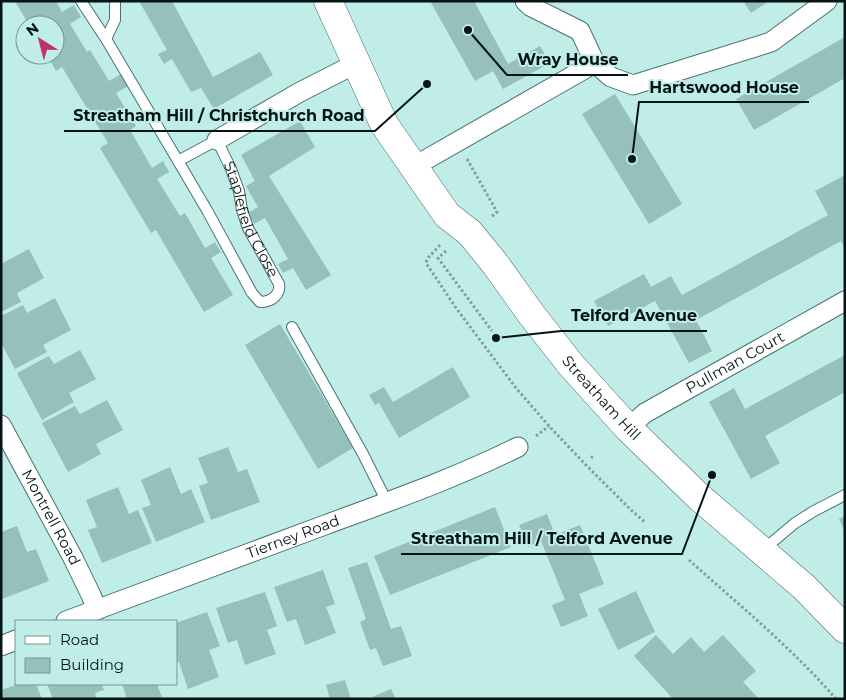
<svg xmlns="http://www.w3.org/2000/svg" width="846" height="700" viewBox="0 0 846 700" font-family="Montserrat,sans-serif">
<style>
.building{fill:#95c0bc}
.lines{fill:none;stroke-linecap:round;stroke-linejoin:round}
.service-casing{stroke:#47716d;stroke-width:12}
.minor-casing{stroke:#47716d;stroke-width:21}
.trunk-casing{stroke:#47716d;stroke-width:29}
.path{stroke:#7ea19d;stroke-width:3;stroke-dasharray:2.5 2.5;stroke-linecap:butt}
.service{stroke:#fff;stroke-width:10}
.minor{stroke:#fff;stroke-width:19}
.trunk{stroke:#fff;stroke-width:28}
.labels{text-anchor:middle;stroke-width:4;stroke-linejoin:round;paint-order:stroke}
.street-label{font-size:15px;fill:#051514;stroke:#c0ede8}
.leader{fill:none;stroke:#051514;stroke-width:2}
.callout-dot{fill:#051514;stroke:#c0ede8;stroke-width:2}
.callout-label{font-size:16px;text-anchor:middle;font-weight:bold;fill:#051514;stroke:#c0ede8;stroke-width:4;stroke-linejoin:round;paint-order:stroke}
</style>
<rect width="100%" height="100%" fill="#c0ede8"/>
<g class="building">
<path d="M15,1H56L62,12L74,5L81,17L70,24L87,52L90,50L109,81L121,74L128,86L116,93L136,126L130,130L152,168L163,161L169,172L157,179L180,216L185,213L205,248L215,242L221,252L211,258L233,295L204,312L156,230L151,233L100,148L108,143L62,67L56,71L47,55H55V25H29Z"/>
<path d="M139,1H172L213,77L260,52L273,75L214,109L201,88L191,92L172,59L164,64L158,54L167,50Z"/>
<path d="M430,1H474L508,64L540,46L550,63L503,89L493,71L475,81Z"/>
<path d="M743,1H769L751,13Z"/>
<path d="M845,37V78L754,130L736,99Z"/>
<path d="M615,94L682,204L649,224L582,114Z"/>
<path d="M300,121L315,147L269,176L331,275L306,290L293,268L283,273L278,264L288,259L265,218L254,224L248,213L258,207L246,186L255,181L241,155Z"/>
<path d="M845,175V249L841,241L696,320L712,351L689,363L655,301L608,326L594,301L644,274L651,287L671,276L682,295L828,215L815,191Z"/>
<path d="M29,249L44,278L17,293L21,302L1,312V264Z"/>
<path d="M55,298L71,330L43,345L47,352L15,369L1,343V316L23,305L27,313Z"/>
<path d="M280,324L353,448L318,469L245,345Z"/>
<path d="M80,350L96,379L69,393L74,402L42,420L17,373L49,356L54,364Z"/>
<path d="M845,355V392L765,436L780,463L751,479L709,402L734,388L745,409Z"/>
<path d="M453,367L470,397L399,438L379,403L375,405L369,395L384,387L393,402Z"/>
<path d="M107,400L123,430L96,444L101,454L68,472L42,423L75,406L80,414Z"/>
<path d="M228,447L238,472L247,469L260,502L211,520L199,486L208,483L198,458Z"/>
<path d="M170,467L181,494L191,489L205,522L156,542L142,508L151,505L141,480Z"/>
<path d="M118,487L129,514L138,510L152,543L102,563L88,530L97,527L86,500Z"/>
<path d="M495,507L511,547L390,595L374,556Z"/>
<path d="M547,514L555,535L580,525L604,584L579,594L588,616L561,627L552,605L565,600L541,541L528,547L519,525Z"/>
<path d="M845,516V532L839,519Z"/>
<path d="M17,526L27,552L36,549L49,581L2,599L1,532Z"/>
<path d="M367,562L391,629L401,626L412,656L383,666L376,648L370,650L360,622L366,619L348,568Z"/>
<path d="M323,570L335,604L326,607L336,633L305,645L296,619L287,622L274,587Z"/>
<path d="M636,591L655,632L618,650L598,609Z"/>
<path d="M265,592L277,626L267,630L276,654L245,665L237,640L228,643L216,608Z"/>
<path d="M207,612L220,646L209,650L219,677L188,689L179,662L176,663V623Z"/>
<path d="M656,635L673,654L691,637L704,652L723,635L756,671L743,682L759,699H673L634,656Z"/>
<path d="M345,680L351,699H330L326,685Z"/>
<path d="M19,684H36L42,699H1V690Z"/>
<path d="M47,684H102L104,690L95,693L97,699H53Z"/>
<path d="M122,684H157L162,697L157,699H127Z"/>
<path d="M391,689L396,699H373L372,697Z"/>
</g>
<g class="lines">
<g class="service-casing">
<g id="service">
<path id="s1" d="M81,1L106,39L178,161L217,140L231,169L239,191L242,210L248,228L279,284C281,295 271,302 260,302L252,293L208,212L178,161"/>
<path d="M106,39L115,20V1"/>
<path d="M292,327L363,454L387,502"/>
<path d="M763,550L795,523L814,511L845,495"/>
</g>
</g>
<g class="minor-casing">
<g id="minor">
<path d="M525,1L530,6L580,31L595,63L611,77L633,85L771,42L827,1"/>
<path d="M217,140L300,92L357,63"/>
<path d="M413,167L595,63"/>
<path id="s2" d="M1,425L73,558L91,595L97,610"/>
<path id="s3" d="M628,428L645,413L845,301"/>
<path id="s4" d="M66,621C153,589 239,557 325,525C390,501 456,478 518,447"/>
<path d="M1,646L16,640"/>
</g>
</g>
<g class="trunk-casing">
<g id="trunk">
<path id="s5" d="M328,1L384,124L447,215L470,233L496,265L531,314L571,365L628,428L698,496L804,587L845,629"/>
</g>
</g>
<g class="path">
<path d="M467,159L497,212L491,217"/>
<path d="M440,245L427,259L426,263L456,308L516,388L549,426L585,464L631,510L646,523"/>
<path d="M446,251L438,258L492,331"/>
<path d="M536,436L549,426"/>
<path d="M591,458L594,455"/>
<path d="M689,560C739,605 792,648 836,699"/>
</g>
<use href="#service" class="service"/>
<use href="#minor" class="minor"/>
<use href="#trunk" class="trunk"/>
</g>
<g class="labels">
<g class="street-label">
<text dy="5" stroke="none"><textPath href="#s1" startOffset="318">Staplefield Close</textPath></text>
<text dy="5" stroke="none"><textPath href="#s3" startOffset="126">Pullman Court</textPath></text>
<text dy="5" stroke="none"><textPath href="#s5" startOffset="486">Streatham Hill</textPath></text>
<text dy="5" stroke="none"><textPath href="#s2" startOffset="105">Montrell Road</textPath></text>
<text dy="5" stroke="none"><textPath href="#s4" startOffset="242">Tierney Road</textPath></text>
</g>
</g>
<path class="leader" d="M468 30L507 75H628M632 159L639 102H809M427 84L375 131H64M496 338L561 331H707M712 475L682 554H401"/>
<g class="callout-dot">
<circle cx="468" cy="30" r="5"/>
<circle cx="632" cy="159" r="5"/>
<circle cx="427" cy="84" r="5"/>
<circle cx="496" cy="338" r="5"/>
<circle cx="712" cy="475" r="5"/>
</g>
<g class="callout-label">
<text x="568" y="65">Wray House</text>
<text x="724" y="93">Hartswood House</text>
<text x="219" y="121">Streatham Hill / Christchurch Road</text>
<text x="634" y="321">Telford Avenue</text>
<text x="542" y="544">Streatham Hill / Telford Avenue</text>
</g>
<rect width="846" height="700" fill="none" stroke="#051514" stroke-width="5"/>
<rect x="15" y="620" width="162" height="65" fill="#c0ede8" stroke="#759793"/>
<rect x="25" y="636" width="25" height="8" fill="#ffffff" stroke="#759793"/>
<text x="60" y="645" font-size="15" fill="#051514">Road</text>
<rect x="25" y="658" width="25" height="15" fill="#95c0bc" stroke="#759793"/>
<text x="60" y="670" font-size="15" fill="#051514">Building</text>
<g transform="translate(40 40) rotate(324)"><circle r="24" fill="#c0ede8" stroke="#759793"/>
<path d="M0-4L9 19L0 12L-9 19Z" fill="#be336d"/>
<text y="-8" font-size="14" font-weight="bold" text-anchor="middle" fill="#051514">N</text>
</g>
</svg>
